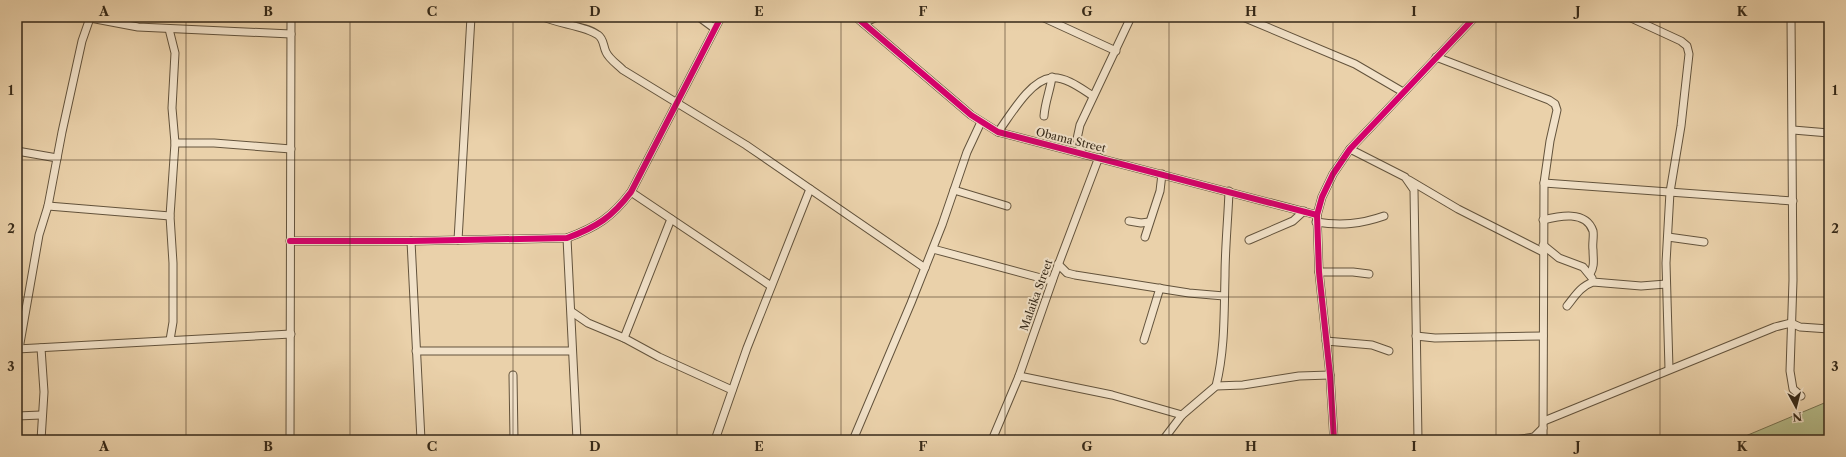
<svg xmlns="http://www.w3.org/2000/svg" width="1846" height="457" viewBox="0 0 1846 457" font-family="'Libre Caslon Text',serif">
<style>
.green{fill:#b5bc8a;stroke:#767251}
.lines{fill:none;stroke-linecap:round;stroke-linejoin:round}
.minor-casing{stroke:#63533c;stroke-width:9}
.minor{stroke:#f1e1c8;stroke-width:7}
.cycleway-casing{stroke:#f1e1c8;stroke-width:8}
.cycleway{stroke:#d6006c;stroke-width:6}
.grid{fill:none;stroke:#362918;stroke-width:1;stroke-opacity:0.55}
.labels{text-anchor:middle;stroke-width:4;stroke-linejoin:round;paint-order:stroke}
.street-label{font-size:11px;fill:#362918;stroke:#f1e1c8}
.neatline{fill:none;stroke:#362918;stroke-width:1.5}
.grid-label{font-size:13px;text-anchor:middle;font-weight:bold;fill:#362918}
</style>
<rect width="100%" height="100%" fill="#ead1aa"/>
<filter id="stains"><feTurbulence type="fractalNoise" baseFrequency=".005" numOctaves="4"/><feColorMatrix values="0 0 0 0 .2 0 0 0 0 .09 0 0 0 0 .02 0 0 0 .5 -.17"/></filter>
<radialGradient id="worn" r=".72"><stop offset=".6" stop-color="#630" stop-opacity="0"/><stop offset="1" stop-color="#630" stop-opacity=".3"/></radialGradient>
<path class="green" d="M1829,401V440H1736Z"/>
<g class="lines">
<g class="minor-casing">
<g id="minor">
<path d="M85,17L138,27L291,34"/>
<path d="M543,17C559,24 586,26 598,35C604,39 603,46 606,52C609,59 617,64 623,70L746,145L925,268"/>
<path d="M699,17L714,28"/>
<path d="M856,17L971,115L998,132L1317,215"/>
<path d="M1042,17L1116,51"/>
<path d="M1243,17L1355,64L1403,92"/>
<path d="M1629,17L1681,41L1687,46L1689,54L1681,126L1670,192L1666,263L1669,369"/>
<path d="M1791,17L1793,280L1790,371L1793,389L1801,396"/>
<path d="M863,23L877,17"/>
<path d="M169,29L175,53L172,108L175,143L170,216L173,263V322L170,340"/>
<path d="M1436,57L1549,100L1555,104L1557,110L1550,141L1544,183L1543,440"/>
<path d="M1044,116C1045,102 1050,91 1052,77"/>
<path d="M1793,130L1829,133"/>
<path d="M998,132C1010,116 1030,80 1051,78C1065,76 1082,89 1093,96"/>
<path d="M175,143H214L291,149"/>
<path d="M1350,149L1405,177L1414,190L1418,440"/>
<path d="M17,151L57,158"/>
<path d="M1082,153L1077,139L1080,125L1131,17"/>
<path d="M1409,180L1458,209L1543,252"/>
<path d="M1544,183L1793,201"/>
<path d="M954,190L1007,206"/>
<path d="M631,192L771,286"/>
<path d="M48,206L170,216"/>
<path d="M1543,220C1559,216 1586,210 1593,231C1594,237 1592,244 1593,250C1593,259 1595,266 1590,274"/>
<path d="M1129,221L1141,223L1149,222"/>
<path d="M1316,222C1341,226 1361,224 1384,216"/>
<path d="M1145,237L1160,191L1162,174"/>
<path d="M1668,237L1704,242"/>
<path d="M567,238L577,440"/>
<path d="M458,240L471,17"/>
<path d="M1249,240L1293,221L1304,211"/>
<path d="M290,241H411L567,238C597,227 612,217 631,192L721,17"/>
<path d="M411,241L421,440"/>
<path d="M1543,245L1559,258L1583,267L1592,278"/>
<path d="M933,249L1052,281"/>
<path d="M1058,264L1067,273L1075,275L1189,293L1224,296"/>
<path d="M1319,272H1353L1369,274"/>
<path d="M1567,306C1575,296 1581,286 1593,282L1641,286L1666,284"/>
<path d="M572,312L588,323L624,338L659,357L732,390"/>
<path d="M1416,336L1435,338L1543,336"/>
<path d="M624,338L671,219"/>
<path d="M1144,340L1160,288"/>
<path d="M1326,341L1372,345L1389,351"/>
<path d="M41,348L44,392L41,440"/>
<path d="M17,349L291,334"/>
<path d="M19,349L39,235L48,206L62,132L82,41L90,18"/>
<path d="M416,351H572"/>
<path d="M513,375L514,440"/>
<path d="M1019,376L1112,395L1182,415"/>
<path d="M1216,386C1225,350 1224,313 1225,276C1225,248 1228,219 1229,191"/>
<path d="M17,416L41,415"/>
<path d="M1544,421L1775,327L1791,323L1800,327L1829,329"/>
<path d="M290,440L291,17"/>
<path d="M715,440L747,348L810,189"/>
<path d="M853,440L911,303L942,225L967,152L981,122"/>
<path d="M992,440L1019,376L1054,276L1099,157"/>
<path d="M1163,440L1182,415L1216,386L1243,385L1299,376L1330,375"/>
<path d="M1334,440L1330,375L1319,272L1317,215L1322,197L1333,174L1350,149L1475,17"/>
<path d="M1516,440L1534,437L1543,428"/>
</g>
</g>
<use href="#minor" class="minor"/>
<g class="cycleway-casing">
<g id="cycleway">
<path d="M856,17L971,115L998,132L1317,215"/>
<path d="M290,241H411L567,238C597,227 612,217 631,192L721,17"/>
<path d="M1334,440L1330,375L1319,272L1317,215L1322,197L1333,174L1350,149L1475,17"/>
</g>
</g>
<use href="#cycleway" class="cycleway"/>
</g>
<path class="grid" d="M186,17V440M350,17V440M513,17V440M677,17V440M841,17V440M1005,17V440M1169,17V440M1333,17V440M1496,17V440M1660,17V440M17,160H1829M17,297H1829"/>
<g class="labels">
<g class="street-label">
<text transform="translate(1071 140) rotate(14)" y="4">Obama Street</text>
<text transform="translate(1036 295) rotate(-70)" y="4">Malaika Street</text>
</g>
</g>
<rect width="1846" height="457" fill="none" stroke="#ead1aa" stroke-width="44"/>
<g transform="translate(1796 407) rotate(173)" stroke="#f1e1c8" stroke-width="3" paint-order="stroke">
<path d="M0-3L7 15L0 10L-7 15Z" fill="#362918"/>
<text y="-6" font-size="11" font-weight="bold" text-anchor="middle" fill="#362918">N</text>
</g>
<rect x="22" y="22" width="1802" height="413" class="neatline"/>
<g class="grid-label">
<text x="104" y="16">A</text>
<text x="268" y="16">B</text>
<text x="432" y="16">C</text>
<text x="595" y="16">D</text>
<text x="759" y="16">E</text>
<text x="923" y="16">F</text>
<text x="1087" y="16">G</text>
<text x="1251" y="16">H</text>
<text x="1414" y="16">I</text>
<text x="1578" y="16">J</text>
<text x="1742" y="16">K</text>
<text x="11" y="95">1</text>
<text x="1835" y="95">1</text>
<text x="11" y="233">2</text>
<text x="1835" y="233">2</text>
<text x="11" y="371">3</text>
<text x="1835" y="371">3</text>
<text x="104" y="451">A</text>
<text x="268" y="451">B</text>
<text x="432" y="451">C</text>
<text x="595" y="451">D</text>
<text x="759" y="451">E</text>
<text x="923" y="451">F</text>
<text x="1087" y="451">G</text>
<text x="1251" y="451">H</text>
<text x="1414" y="451">I</text>
<text x="1578" y="451">J</text>
<text x="1742" y="451">K</text>
</g>
<rect width="100%" height="100%" filter="url(#stains)"/>
<rect width="100%" height="100%" fill="url(#worn)"/>
</svg>
